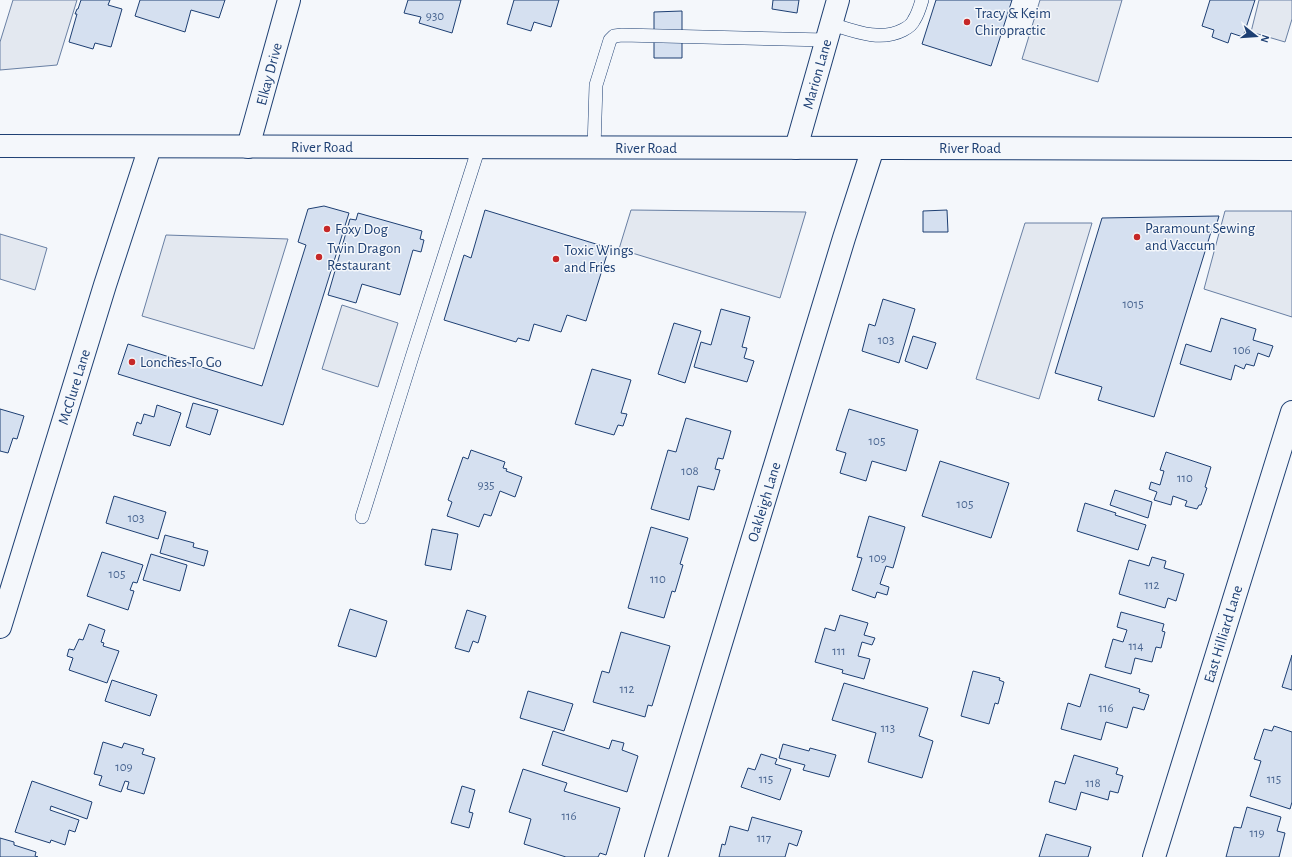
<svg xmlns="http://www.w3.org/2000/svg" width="1292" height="857" viewBox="0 0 1292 857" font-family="'Alegreya Sans',sans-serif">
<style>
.parking{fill:#e3e8f0;stroke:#687fa3}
.building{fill:#d5e0f0;stroke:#1d3f73}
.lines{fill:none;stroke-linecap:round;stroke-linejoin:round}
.service-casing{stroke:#1d3f73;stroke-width:14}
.minor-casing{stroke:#1d3f73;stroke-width:24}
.primary-casing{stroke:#1d3f73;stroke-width:24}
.service{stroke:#f4f7fb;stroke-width:13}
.minor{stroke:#f4f7fb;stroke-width:22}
.primary{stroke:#f4f7fb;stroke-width:22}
.poi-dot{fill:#c62828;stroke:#f4f7fb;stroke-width:1.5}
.labels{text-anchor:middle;stroke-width:3;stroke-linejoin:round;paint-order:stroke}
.number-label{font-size:13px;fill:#4b6792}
.poi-label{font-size:15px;fill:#1d3f73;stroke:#f4f7fb;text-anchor:start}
.street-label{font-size:15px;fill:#1d3f73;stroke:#f4f7fb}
</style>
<rect width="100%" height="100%" fill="#f4f7fb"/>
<g class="parking">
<path d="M13,0H77L57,65L0,70V42Z"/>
<path d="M1040,0H1122L1098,82L1022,59Z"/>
<path d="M1259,0H1292V19L1285,42L1251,32Z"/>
<path d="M631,210L806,212L780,298L619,249Z"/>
<path d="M1225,211H1292V317L1204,289Z"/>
<path d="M1025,223H1092L1039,399L976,379Z"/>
<path d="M0,234L47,248L35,290L0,279Z"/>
<path d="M166,235L288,239L254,349L142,316Z"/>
<path d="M342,305L398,323L378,387L322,369Z"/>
</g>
<g class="building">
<path d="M81,0H110L108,5L122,9L111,47L95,43L93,49L69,42L77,14H75L77,9H78Z"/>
<path d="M140,0H225L219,18L191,10L185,32L135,16Z"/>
<path d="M408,0H461L452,33L419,23L421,17L404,13Z"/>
<path d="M514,0H559L551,27L534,22L531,31L507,24Z"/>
<path d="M773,0H799L797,13L772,9Z"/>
<path d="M936,0H1012L991,66L922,44Z"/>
<path d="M1210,0H1255L1243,37L1231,33L1228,43L1212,37L1214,30L1202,26Z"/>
<path d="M682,11V58H654V12Z"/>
<path d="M324,206L349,213L283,425L118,374L128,344L262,386L306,245L298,242L308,209Z"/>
<path d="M485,210L609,248L586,321L567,315L561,332L534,324L529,341L518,338L516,342L444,320L464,255L471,258Z"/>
<path d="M947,210L948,232H923V211Z"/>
<path d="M358,213L422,231L420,239L424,240L421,252L413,250L400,295L362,284L356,303L328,295L350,219L356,220Z"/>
<path d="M1219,216L1214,233L1211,232L1154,417L1098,400L1102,387L1055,373L1102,218Z"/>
<path d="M883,299L915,309L899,363L862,351L869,324L875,326Z"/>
<path d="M721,309L750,317L742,347L747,348L744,358L754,361L747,382L694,367L701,342L711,345Z"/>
<path d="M1221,318L1256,329L1253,340L1273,346L1269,357L1258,353L1254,366L1246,364L1244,369L1235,365L1231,380L1180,364L1186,344L1211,352Z"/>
<path d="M674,323L701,331L685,383L658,374Z"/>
<path d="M913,336L936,343L927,369L905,361Z"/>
<path d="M592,369L631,380L621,413L627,414L623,426L618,425L614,435L575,424Z"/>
<path d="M193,403L218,410L210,435L186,427Z"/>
<path d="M157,405L181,413L170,446L133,435L137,422L141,424L144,414L154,417Z"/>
<path d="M0,409L24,416L17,439L13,438L8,453L0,451Z"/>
<path d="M849,409L918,430L906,471L872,461L866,481L840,473L846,453L836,450Z"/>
<path d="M686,418L731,431L723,459L718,458L715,469L720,470L714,490L698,486L689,520L651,509L668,450L676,452Z"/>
<path d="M471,450L505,462L503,468L507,469L506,471L522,477L515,497L500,491L491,516L484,514L479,527L447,516L452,502L448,500L463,457L468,459Z"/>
<path d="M1166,452L1211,467L1205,487L1207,488L1201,505H1199L1197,509L1185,506L1187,501L1173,496L1171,505L1154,500L1157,492L1149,489L1151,482L1160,485L1164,471L1160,470Z"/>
<path d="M940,461L1009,483L991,538L922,516Z"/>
<path d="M1115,490L1152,502L1148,518L1110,505Z"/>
<path d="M114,496L166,512L158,539L106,523Z"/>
<path d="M1085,503L1116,513L1115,515L1146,525L1138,550L1077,531Z"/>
<path d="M869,516L905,527L893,568L886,566L880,584L889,587L887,595L877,592L875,598L852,590L862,558L857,557Z"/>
<path d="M651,527L688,538L680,564L683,565L675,592L672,591L664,618L628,608Z"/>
<path d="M432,529L458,534L451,570L425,565Z"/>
<path d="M165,535L194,543L193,547L208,551L204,566L160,553Z"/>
<path d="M102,552L143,565L137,583L133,582L130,590L134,591L128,610L87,596Z"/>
<path d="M151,554L187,565L180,591L143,580Z"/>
<path d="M1152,557L1166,561L1164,568L1184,574L1176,601L1168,598L1165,608L1119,594L1129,560L1149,566Z"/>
<path d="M350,609L387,621L376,657L338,646Z"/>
<path d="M467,610L486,616L478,643L473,641L469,652L455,648Z"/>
<path d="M1121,612L1164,624L1162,631L1165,632L1161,648L1156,647L1152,662L1135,658L1131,674L1105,667L1113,639L1123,642L1127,630L1117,627Z"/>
<path d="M840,615L868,623L864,635L875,638L872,645L862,642L858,656L870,659L864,679L842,673L843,670L815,662L825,628L835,631Z"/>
<path d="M89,624L105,630L101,642L104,643L103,646L119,651L107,683L69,670L73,658L67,656L69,649L74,650L79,639L83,640Z"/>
<path d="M621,632L670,646L652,706L648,705L645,717L593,702L602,671L609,673Z"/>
<path d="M1292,655V690L1282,687Z"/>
<path d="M973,671L1000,678L999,680L1004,682L998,704L995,703L989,724L961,716Z"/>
<path d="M1090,674L1140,689L1139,692L1149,695L1144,710L1133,707L1127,728L1106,722L1101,740L1061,729L1068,703L1080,707Z"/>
<path d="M112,680L157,695L150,716L105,701Z"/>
<path d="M844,683L928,708L919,736L933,741L922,778L868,762L876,733L832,720Z"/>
<path d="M528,691L573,704L564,731L520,718Z"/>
<path d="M1274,726L1292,732V802L1290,809L1250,796L1261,761L1254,759L1264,729L1272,731Z"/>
<path d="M553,731L609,749L612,740L624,743L622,750L638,756L627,792L542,765Z"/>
<path d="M103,742L122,748L124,743L144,749L142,754L155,758L144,794L127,789L129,782L125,781L121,792L99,785L102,776L94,774Z"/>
<path d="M783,744L809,751L810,748L836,755L829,777L803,770L805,765L779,758Z"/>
<path d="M761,754L777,759L775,764L791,769L780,800L741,787L748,768L755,770Z"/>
<path d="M1074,755L1118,768L1116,774L1123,776L1118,793L1110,791L1108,800L1081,792L1076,810L1049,802L1055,781L1065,784Z"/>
<path d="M523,769L567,783L564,791L620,808L606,855L600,853L598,857H566L524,844L531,819L509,812Z"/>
<path d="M32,781L92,802L87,819L51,806L50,810L79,820L75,832L69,830L65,845L51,840L50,843L15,832Z"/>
<path d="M462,786L475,790L469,812L473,813L469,828L451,823Z"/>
<path d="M1247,807L1281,817L1277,831L1285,833L1279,857H1226L1234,827L1241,828Z"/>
<path d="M752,817L802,831L797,846L789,843L785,857H719L722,844L725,845L730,826L748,831Z"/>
<path d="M1046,834L1091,847L1088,857H1039Z"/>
<path d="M0,838L14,842V845L36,852L35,856L38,857H0Z"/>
</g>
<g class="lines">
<g class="service-casing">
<g id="service">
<path d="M831,24C854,31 880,42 903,30C907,28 912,25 914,20C918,14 920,7 922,0"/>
<path d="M594,148L596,85L610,40L614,36L622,35L826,40"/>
<path d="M362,517L412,357L479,147"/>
</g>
</g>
<g class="minor-casing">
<g id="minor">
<path d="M248,147L289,0"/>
<path d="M796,148L838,0"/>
<path d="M0,627L105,285L150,147"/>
<path d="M656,857L844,238L873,148"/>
<path d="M1154,857L1292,412"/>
</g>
</g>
<g class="primary-casing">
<path id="primary" d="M0,146L1292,149"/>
</g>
<use href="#service" class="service"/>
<use href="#minor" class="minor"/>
<use href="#primary" class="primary"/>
</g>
<g class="poi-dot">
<circle cx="967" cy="22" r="4"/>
<circle cx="327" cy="229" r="4"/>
<circle cx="1137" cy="237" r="4"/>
<circle cx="319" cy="257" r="4"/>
<circle cx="556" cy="259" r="4"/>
<circle cx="132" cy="362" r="4"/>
</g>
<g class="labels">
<g class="number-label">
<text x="435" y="20">930</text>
<text x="1133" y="308">1015</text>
<text x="886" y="344">103</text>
<text x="1242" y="354">106</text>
<text x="877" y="445">105</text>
<text x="690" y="475">108</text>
<text x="1185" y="482">110</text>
<text x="486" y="489">935</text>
<text x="965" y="508">105</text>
<text x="136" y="522">103</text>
<text x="878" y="562">109</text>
<text x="117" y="578">105</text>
<text x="658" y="583">110</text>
<text x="1152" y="589">112</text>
<text x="1136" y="650">114</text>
<text x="839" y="655">111</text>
<text x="627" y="693">112</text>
<text x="1106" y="712">116</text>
<text x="888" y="732">113</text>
<text x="124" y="771">109</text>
<text x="766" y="783">115</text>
<text x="1274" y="783">115</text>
<text x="1093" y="787">118</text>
<text x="569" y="820">116</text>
<text x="1257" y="837">119</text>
<text x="764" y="842">117</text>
</g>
<g class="poi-label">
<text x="975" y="18">Tracy &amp; Keim<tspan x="975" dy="17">Chiropractic</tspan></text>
<text x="1145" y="233">Paramount Sewing<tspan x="1145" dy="17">and Vaccum</tspan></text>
<text x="335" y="234">Foxy Dog</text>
<text x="327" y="253">Twin Dragon<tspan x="327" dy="17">Restaurant</tspan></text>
<text x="564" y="255">Toxic Wings<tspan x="564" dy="17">and Fries</tspan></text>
<text x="140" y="367">Lonches To Go</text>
</g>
<g class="street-label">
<text transform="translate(269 74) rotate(-75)" y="5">Elkay Drive</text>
<text transform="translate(817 74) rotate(-74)" y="5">Marion Lane</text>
<text x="322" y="152">River Road</text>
<text x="646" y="153">River Road</text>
<text x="970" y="153">River Road</text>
<text transform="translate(74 387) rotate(-73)" y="5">McClure Lane</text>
<text transform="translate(764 502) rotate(-73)" y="5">Oakleigh Lane</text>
<text transform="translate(1223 634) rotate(-73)" y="5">East Hilliard Lane</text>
</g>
</g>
<g transform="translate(1256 36) rotate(107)" stroke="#f4f7fb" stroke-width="3" paint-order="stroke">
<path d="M0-3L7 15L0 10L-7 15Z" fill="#1d3f73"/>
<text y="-6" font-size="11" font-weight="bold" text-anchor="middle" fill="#1d3f73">N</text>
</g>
</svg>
